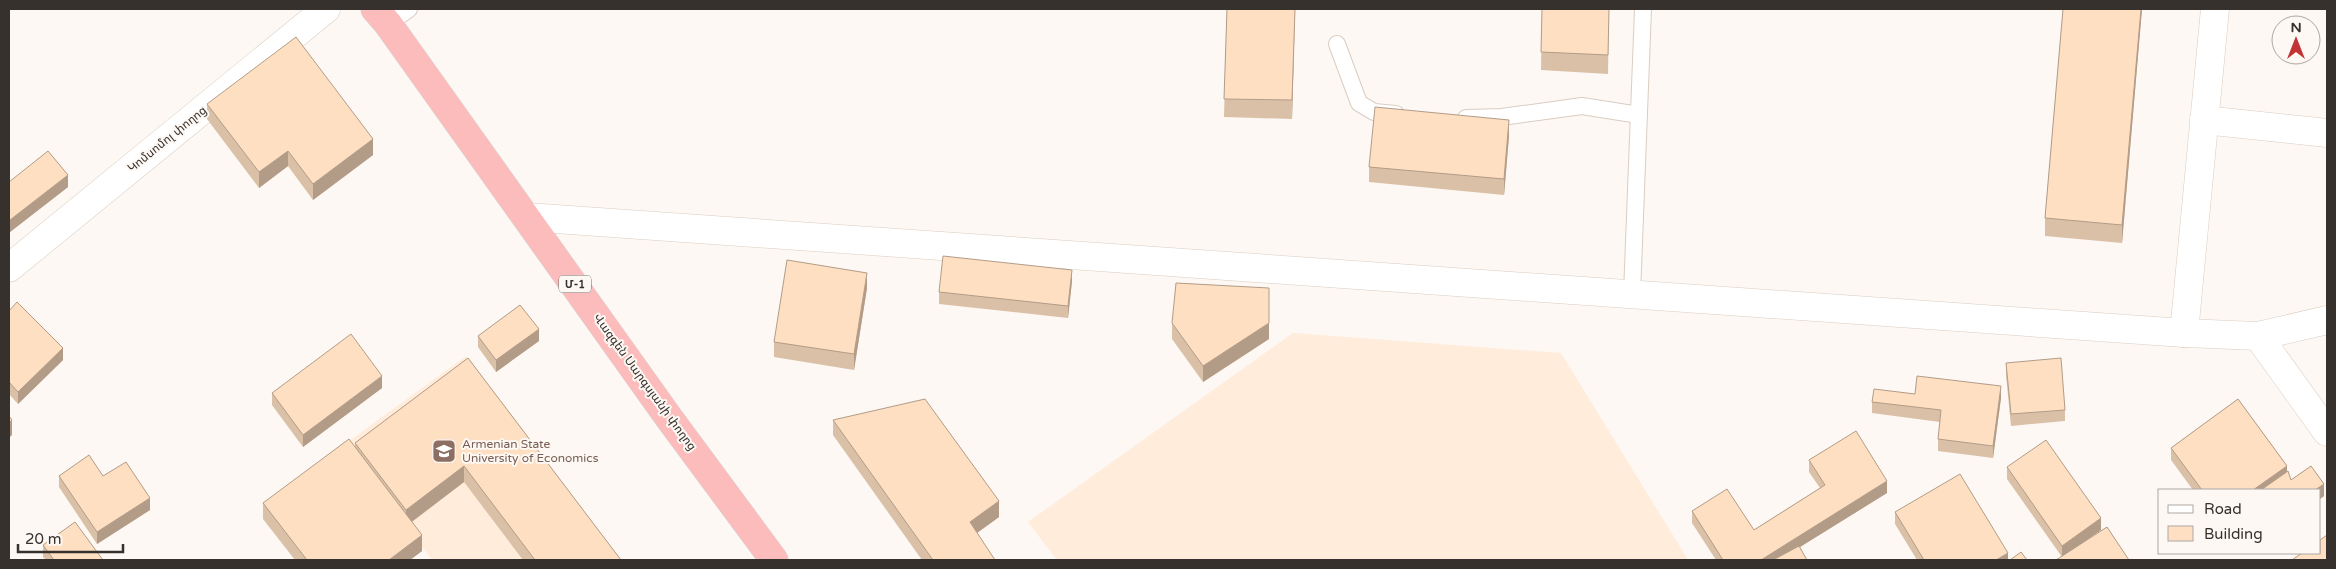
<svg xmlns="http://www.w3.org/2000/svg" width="2336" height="569" viewBox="0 0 2336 569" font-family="'Varela Round','Noto Sans Armenian',sans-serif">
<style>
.built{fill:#ffecdb}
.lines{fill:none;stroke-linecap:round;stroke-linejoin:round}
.service-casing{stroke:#dacdc2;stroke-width:18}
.minor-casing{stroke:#dacdc2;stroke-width:29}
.trunk-casing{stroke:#d7d6d5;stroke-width:29}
.service{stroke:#fff;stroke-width:16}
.minor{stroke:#fff;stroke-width:28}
.trunk{stroke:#fcbcbc;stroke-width:28}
.wall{fill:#dac0a7}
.shaded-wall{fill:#b29c88}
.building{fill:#fedfc2;stroke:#b29c88}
.labels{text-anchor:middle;stroke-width:4;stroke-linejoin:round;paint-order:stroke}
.shield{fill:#fdf8f3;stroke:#726d68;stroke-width:1}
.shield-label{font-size:11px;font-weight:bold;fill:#36312d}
.street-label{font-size:12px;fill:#36312d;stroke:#fdf8f3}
.education-label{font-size:12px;fill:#785e54;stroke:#fdf8f3;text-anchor:start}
</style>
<rect width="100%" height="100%" fill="#fdf8f3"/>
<g class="built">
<path d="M1293,333L1561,353L1688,560H1057L1028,522Z"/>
<path d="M466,356L621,560H432L355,459L345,444Z"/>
</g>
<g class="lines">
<g class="service-casing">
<g id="service">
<path d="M388,24L409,9"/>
<path d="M1337,44L1359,103L1374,112L1396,114"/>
<path d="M1466,118L1502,117L1582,106L1639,115"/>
<path d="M1632,294L1643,9"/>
</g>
</g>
<g class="minor-casing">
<g id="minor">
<path d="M2204,120L2327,133"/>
<path d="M527,217L2184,333L2258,336L2327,320"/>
<path d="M9,268L326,9"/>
<path d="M2184,333L2215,9"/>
<path d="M2258,336L2327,432"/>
</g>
</g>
<g class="trunk-casing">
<path id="trunk" d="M375,9L388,24L669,418L774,560"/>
</g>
<use href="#service" class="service"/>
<use href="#minor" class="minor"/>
<use href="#trunk" class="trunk"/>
</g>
<g class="wall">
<path d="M1227,9H1295L1292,119L1224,117Z"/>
<path d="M1542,9H1609L1608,74L1541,70Z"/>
<path d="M2063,9H2142L2122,243L2045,236V218Z"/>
<path d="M207,104L373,155L313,200L288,166L259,188L207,119Z"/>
<path d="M1509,136L1504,195L1369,182V167Z"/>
<path d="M9,182L68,187L10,232L9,230Z"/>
<path d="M1072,281L1068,318L939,304V292Z"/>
<path d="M867,288L854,370L774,357V342Z"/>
<path d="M9,311L63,360L18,404L9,394Z"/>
<path d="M1172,323L1269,339L1203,382L1172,339Z"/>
<path d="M478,336L539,341L496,372L478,347Z"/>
<path d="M468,358L621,560H523L464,482L412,522L422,551L410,560H295L263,519V503L355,447V443Z"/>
<path d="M2006,363L2065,410V421L2011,426L2006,375Z"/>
<path d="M382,388L303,447L272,405V393Z"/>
<path d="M1915,394L2001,398L1993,458L1938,451V439L1940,422L1872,413V402Z"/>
<path d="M2238,399L2287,466V472L2288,471L2291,480L2311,466L2324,484V496L2320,499V490H2193L2171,460V448Z"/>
<path d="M833,420L999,517L977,533L995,560H922L833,435Z"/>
<path d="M1809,460L1887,493L1800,547L1807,560H1716L1692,523V511L1754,530L1820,488L1809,472Z"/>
<path d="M2007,467L2101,530L2062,557L2007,479Z"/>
<path d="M59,476H103L150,510L97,544L59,487Z"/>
<path d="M1895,512L2008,560H1917L1895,524Z"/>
<path d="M43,545L103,560H46L43,557Z"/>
</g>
<g class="shaded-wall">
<path d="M1295,9L1292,119V100Z"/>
<path d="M2141,9H2142L2122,243V225Z"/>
<path d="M1509,120V136L1504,195V179Z"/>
<path d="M373,139V155L313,200V184Z"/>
<path d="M288,151V166L259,188V172Z"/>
<path d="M68,175V187L10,232V220Z"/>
<path d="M1072,270V281L1068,318V306Z"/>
<path d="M867,273V288L854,370V354Z"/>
<path d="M1269,323V339L1203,382V366Z"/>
<path d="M539,329V341L496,372V360Z"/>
<path d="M63,348V360L18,404V392Z"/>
<path d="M382,376V388L303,447V435Z"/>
<path d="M2001,386V398L1993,458V446Z"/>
<path d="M12,420V435L9,438V423Z"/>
<path d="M464,466V482L406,526V510Z"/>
<path d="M2287,466V477L2269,490H2253Z"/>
<path d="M1887,481V493L1779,560H1761Z"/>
<path d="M2324,484V496L2320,499V490H2315Z"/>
<path d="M150,498V510L97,544V532Z"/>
<path d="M999,501V517L970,538V522Z"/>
<path d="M2101,518V530L2062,557V546Z"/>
<path d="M422,535V551L410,560H389Z"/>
<path d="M2008,553V560H1996Z"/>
</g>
<g class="building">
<path d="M1227,9H1295L1292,100L1224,99Z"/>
<path d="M1542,9H1609L1608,55L1541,52Z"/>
<path d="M2063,9H2141L2122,225L2045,218Z"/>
<path d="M296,37L373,139L313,184L288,151L259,172L207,104Z"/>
<path d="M1375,107L1509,120L1504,179L1369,167Z"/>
<path d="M48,151L68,175L10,220L9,218V182Z"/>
<path d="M943,256L1072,270L1068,306L939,292Z"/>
<path d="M787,260L867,273L854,354L774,342Z"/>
<path d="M1176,283L1269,288V323L1203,366L1172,323Z"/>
<path d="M17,302L63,348L18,392L9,382V311Z"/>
<path d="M520,305L539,329L496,360L478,336Z"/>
<path d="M351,334L382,376L303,435L272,393Z"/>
<path d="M468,358L621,560H535L464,466L406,510L355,443Z"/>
<path d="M2061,358L2065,410L2011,414L2006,363Z"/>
<path d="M1917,376L2001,386L1993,446L1938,439L1941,410L1872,402L1874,389L1915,394Z"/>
<path d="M925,399L999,501L970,522L995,560H933L833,420Z"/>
<path d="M2238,399L2287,466L2253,490H2202L2171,448Z"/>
<path d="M9,416L12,420L9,423Z"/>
<path d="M1856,431L1887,481L1761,560H1723L1692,511L1727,489L1754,530L1825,485L1809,460Z"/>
<path d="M349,439L422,535L389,560H307L263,503Z"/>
<path d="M2046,440L2101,518L2062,546L2007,467Z"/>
<path d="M89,455L103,476L126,462L150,498L97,532L59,476Z"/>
<path d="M2311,466L2324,484L2315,490H2261L2288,471L2291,480Z"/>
<path d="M1960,474L2008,553L1996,560H1924L1895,512Z"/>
<path d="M75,522L103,560H54L43,545Z"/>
<path d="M2107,527L2129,560H2056Z"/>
<path d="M2327,535V560H2292L2302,553H2320V540Z"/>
<path d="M1799,546L1807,560H1773Z"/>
<path d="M2021,552L2027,560H2010Z"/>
</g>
<defs>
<g id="university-square" transform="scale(1.25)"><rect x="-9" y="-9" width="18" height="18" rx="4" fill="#8d6e63" stroke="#fdf8f3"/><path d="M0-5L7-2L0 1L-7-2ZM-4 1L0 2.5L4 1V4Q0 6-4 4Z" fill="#fff"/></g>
</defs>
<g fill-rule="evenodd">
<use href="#university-square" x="444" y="451"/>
</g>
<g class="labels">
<rect class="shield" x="559" y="275.5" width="32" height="17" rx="4"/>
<g class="shield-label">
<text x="575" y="288">Մ-1</text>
</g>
<g class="street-label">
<text transform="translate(167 139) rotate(-39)" y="4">Կոմսոմոլ փողոց</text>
<text transform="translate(645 382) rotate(54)" y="4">Վազգեն Սարգսյանի փողոց</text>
</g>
<g class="education-label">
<text x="462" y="448">Armenian State<tspan x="462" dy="14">University of Economics</tspan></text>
</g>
</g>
<rect width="2336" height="569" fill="none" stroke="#36312d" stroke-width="20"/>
<rect x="2158" y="489" width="162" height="65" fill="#fdf8f3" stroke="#ada8a4"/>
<rect x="2168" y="505" width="25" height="8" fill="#ffffff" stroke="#ada8a4"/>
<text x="2204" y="514" font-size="15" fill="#36312d">Road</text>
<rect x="2168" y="526" width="25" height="15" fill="#fedfc2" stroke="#ada8a4"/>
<text x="2204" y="539" font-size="15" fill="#36312d">Building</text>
<g transform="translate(2296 40)"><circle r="24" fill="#fdf8f3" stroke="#ada8a4"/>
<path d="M0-4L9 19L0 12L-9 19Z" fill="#c23336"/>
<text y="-8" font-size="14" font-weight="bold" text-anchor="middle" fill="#36312d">N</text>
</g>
<path d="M18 544v8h105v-8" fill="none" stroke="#36312d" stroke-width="2.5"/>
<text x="25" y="544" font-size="15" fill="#36312d" stroke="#fdf8f3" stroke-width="4" paint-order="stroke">20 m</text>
</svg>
